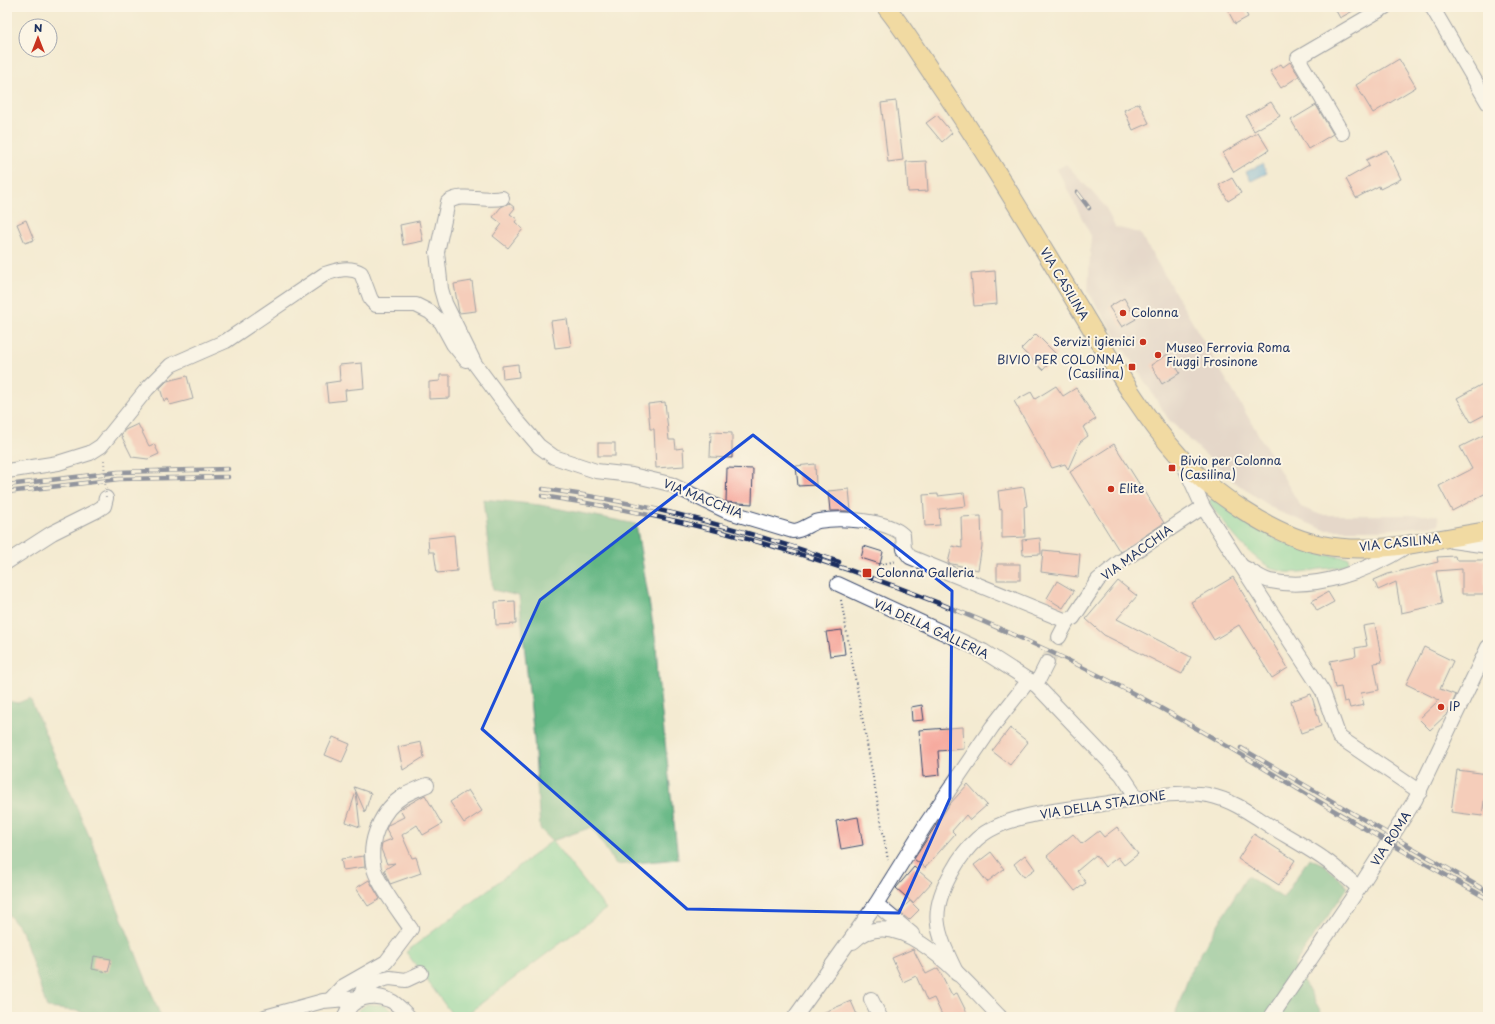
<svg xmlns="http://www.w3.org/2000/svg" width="1495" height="1024" viewBox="0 0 1495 1024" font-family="'Playpen Sans',sans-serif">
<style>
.industrial{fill:#d2bfbf}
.green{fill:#7bd59b;stroke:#4b827c}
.forest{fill:#64b683;stroke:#407270}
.water{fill:#62abda;stroke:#3e6d9c}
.building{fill:#f6a89d}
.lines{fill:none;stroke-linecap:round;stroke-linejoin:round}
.minor-tunnel{stroke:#c9c5bb;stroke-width:14;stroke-dasharray:14 7;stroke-linecap:butt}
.minor-casing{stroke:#3c4b6f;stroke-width:16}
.major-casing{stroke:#3c4b6f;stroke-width:20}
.path{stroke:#3c4b6f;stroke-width:2;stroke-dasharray:1 3;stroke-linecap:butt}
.minor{stroke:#fff;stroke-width:14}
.major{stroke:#eec569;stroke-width:18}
.rail-casing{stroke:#1b2f5e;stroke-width:4.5}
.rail{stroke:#fcf5e5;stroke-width:3;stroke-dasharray:9;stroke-linecap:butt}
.path-bridge{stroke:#3c4b6f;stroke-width:2;stroke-dasharray:1 3;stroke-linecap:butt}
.marked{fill:none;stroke:#1d4ed8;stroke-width:3;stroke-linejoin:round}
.poi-dot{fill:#c8321e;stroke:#fcf5e5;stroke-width:1.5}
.labels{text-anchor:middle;stroke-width:4;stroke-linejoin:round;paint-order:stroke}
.street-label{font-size:12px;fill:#1b2f5e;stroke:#fcf5e5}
.poi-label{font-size:12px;fill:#1b2f5e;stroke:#fcf5e5;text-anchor:start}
</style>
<rect width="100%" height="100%" fill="#fcf5e5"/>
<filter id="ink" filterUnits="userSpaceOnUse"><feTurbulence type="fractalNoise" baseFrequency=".025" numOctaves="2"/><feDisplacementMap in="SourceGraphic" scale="8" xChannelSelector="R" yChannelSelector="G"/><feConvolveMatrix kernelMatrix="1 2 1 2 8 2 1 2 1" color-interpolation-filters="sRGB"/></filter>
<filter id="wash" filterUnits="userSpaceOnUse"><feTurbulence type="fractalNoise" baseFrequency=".012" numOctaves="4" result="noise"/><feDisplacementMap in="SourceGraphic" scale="16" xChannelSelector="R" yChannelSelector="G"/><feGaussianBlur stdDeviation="0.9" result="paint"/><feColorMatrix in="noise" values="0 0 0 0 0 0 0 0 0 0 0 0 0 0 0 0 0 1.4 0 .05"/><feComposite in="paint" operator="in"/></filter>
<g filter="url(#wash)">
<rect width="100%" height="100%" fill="#f4ebd2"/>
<path class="industrial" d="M1066,164L1105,206L1115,227L1140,233L1301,507L1321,515H1438L1439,525L1382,530H1325L1277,511L1233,481L1169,420L1088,292L1091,236L1057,169Z"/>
<g class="green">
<path d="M1213,498C1242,520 1273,541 1309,552C1322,556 1336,555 1348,558L1349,562C1342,568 1329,568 1320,569C1309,571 1297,573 1286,572C1256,569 1229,529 1212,507L1209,501Z"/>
<path d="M552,841L606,909L463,1017H454L406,952Z"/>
<path d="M367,1004L385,1005L399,1017H355L359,1010Z"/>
</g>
<g class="forest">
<path d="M483,499L540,505L636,524L656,643L658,678L678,859L616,865L592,827L552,841L540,829L534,738L519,596L493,590Z"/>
<path d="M30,698L90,838L161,1017H92L78,1011L47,1008L22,931L7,913V701L18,703Z"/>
<path d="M1309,858L1325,865L1348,887L1294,965L1324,1017H1174L1192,968L1247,876L1283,898Z"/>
</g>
<path class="water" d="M1262,164L1267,173L1251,181L1246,172Z"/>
<g id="blocks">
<g class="building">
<path d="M1226,7H1243L1248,17L1235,24Z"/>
<path d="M1334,7H1360L1340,18Z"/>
<path d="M1399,59L1416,87L1373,113L1356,85Z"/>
<path d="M1290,62L1299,76L1281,88L1270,71L1281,64L1283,67Z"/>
<path d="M896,101L903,160L888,162L881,103Z"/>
<path d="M1271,102L1280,116L1254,131L1246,116Z"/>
<path d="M1139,103L1149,123L1133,130L1124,110Z"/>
<path d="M1316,105L1333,134L1308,149L1291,120Z"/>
<path d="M937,115L952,133L942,142L926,123Z"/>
<path d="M1258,132L1269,150L1234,172L1223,153Z"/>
<path d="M1387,150L1401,179L1380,189L1379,186L1356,198L1346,179L1369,166L1366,160Z"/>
<path d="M926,161L928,191L908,192L906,162Z"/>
<path d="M1232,178L1241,193L1228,201L1219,185Z"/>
<path d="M509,203L515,208L510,214L517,219L515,222L523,229L508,248L493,236L502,224L493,217L501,207Z"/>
<path d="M26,220L34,240L25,243L17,224Z"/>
<path d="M419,221L423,241L403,245L400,225Z"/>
<path d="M995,271L997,304L974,306L971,273Z"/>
<path d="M472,281L476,311L459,313L454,284Z"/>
<path d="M1124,298L1136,319L1122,327L1109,307Z"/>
<path d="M567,319L571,346L555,348L551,321Z"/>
<path d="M1036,334L1057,355L1043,370L1021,349Z"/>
<path d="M1168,354L1180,373L1162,384L1151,365Z"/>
<path d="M362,363L364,388L345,390L346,400L328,402L326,383L340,381L339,365Z"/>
<path d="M518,364L519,377L503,379L502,366Z"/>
<path d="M440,375H450V398L429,399V382L440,381Z"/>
<path d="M187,376L193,399L170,405L168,399L164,401L160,388L167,381Z"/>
<path d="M1488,381V413L1471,422L1457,398Z"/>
<path d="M1056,386L1063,396L1076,388L1096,419L1083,427L1088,436L1080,442L1068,469L1065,464L1052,468L1014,401L1031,392L1035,399Z"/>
<path d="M665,402L669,440H675L676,449L683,448L684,466L656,468L654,429H650L648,404Z"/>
<path d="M138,424L149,446L154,444L159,454L148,459L132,457L121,435L125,430Z"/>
<path d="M711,432L732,433V458L710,457Z"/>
<path d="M1488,433V492L1452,511L1439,486L1472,469L1460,447Z"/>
<rect x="598" y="443" width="17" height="13"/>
<path d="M1114,444L1164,523L1120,552L1070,472Z"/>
<path d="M815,464L816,485L798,486L796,466Z"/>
<path d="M727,468L753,469L752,504L726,502Z"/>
<path d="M1024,487L1027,506L1024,507L1025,537L1002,538V509L1000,510L998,491Z"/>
<path d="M849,489L851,511H830L828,491Z"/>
<path d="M964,493L966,506L939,509L940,525L925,526L923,495L938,494V496Z"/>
<path d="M981,516L982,546L978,570L948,563L952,546L962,548L961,517Z"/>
<path d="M454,535L457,571L437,573L434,552H429L428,538Z"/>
<path d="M1040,538L1041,554L1023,555L1022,540Z"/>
<path d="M864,546L883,552L880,564L861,558Z"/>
<path d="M1043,550L1080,554L1078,577L1041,572Z"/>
<path d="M1455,556L1456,560H1485V594H1462V569L1436,571L1442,604L1401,613L1396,582L1378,590L1374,580L1388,574L1438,562L1437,557Z"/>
<rect x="997" y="564" width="23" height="16"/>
<path d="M1233,577L1288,668L1272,678L1239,625L1214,640L1191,602Z"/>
<path d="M1057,581L1074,591L1063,608L1047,598Z"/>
<path d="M1118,581L1137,596L1117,619L1191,657L1182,674L1104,635L1086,619Z"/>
<path d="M1328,592L1334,602L1317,611L1312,601Z"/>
<path d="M515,601L516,624L496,625L495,602Z"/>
<path d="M1375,624L1382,662L1374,663L1379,690L1361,693L1364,705L1350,708L1348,701L1344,702L1341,687L1335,688L1330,661L1356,656L1355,648L1367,646L1363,626Z"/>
<path d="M842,630L845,654L830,656L826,632Z"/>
<path d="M1424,647L1453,661L1440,689L1456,695L1447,714L1430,730L1419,719L1439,700L1406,684Z"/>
<path d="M1311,694L1321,726L1301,733L1291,701Z"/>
<path d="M922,705L924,720L912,721L911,707Z"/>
<path d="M963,727L964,749L938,751L940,775L923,777L919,730Z"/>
<path d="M1010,728L1028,742L1010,765L992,751Z"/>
<path d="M333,737L350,744L342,762L325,755Z"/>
<path d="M421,742L424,757L403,770L398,747Z"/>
<path d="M1457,770L1488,774L1482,816L1451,812Z"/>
<path d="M968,784L987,805L970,820L966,815L952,831L955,834L925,868L914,859L949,805Z"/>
<path d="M354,787L371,793L365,812Z"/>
<path d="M468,790L482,811L464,823L450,802Z"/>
<path d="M356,792L360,827L346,822Z"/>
<path d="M425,795L442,824L423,835L417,825L402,835L412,858L416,857L421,873L390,884L384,870L395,863L387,864L381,849L382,843L392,839L386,829L388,825L404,817L400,810L402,808Z"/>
<path d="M858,817L863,845L841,849L836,821Z"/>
<path d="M1117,827L1138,854L1124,865L1118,857L1105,867L1096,855L1077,871L1086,883L1075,891L1047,856L1073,834L1082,844L1099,831L1104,837Z"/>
<path d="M1254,834L1295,860L1279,885L1238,859Z"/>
<path d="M991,852L1004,869L987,882L974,865Z"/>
<path d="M1025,855L1035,869L1024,877L1014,864Z"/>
<path d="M364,856L365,867L343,870L341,859Z"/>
<path d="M914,867L932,882L913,903L896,888Z"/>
<path d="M369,880L380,899L368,906L356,888Z"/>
<path d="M910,901L919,910L909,920L899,912Z"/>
<path d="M913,949L926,974L938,968L952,995L957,993L969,1017H943L934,998L927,1001L916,976L903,982L892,958Z"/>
<path d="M94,956L111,959L108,972L92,969Z"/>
<path d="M851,1001L858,1017H813Z"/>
</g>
</g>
</g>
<g filter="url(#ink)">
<use href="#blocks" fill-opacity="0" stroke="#3c4b6f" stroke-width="1"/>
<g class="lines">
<path class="minor-tunnel" d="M1047,663L1059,637"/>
<g class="minor-casing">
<g id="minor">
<path d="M1432,7L1488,103"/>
<path d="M1342,133L1298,58L1385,7"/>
<path d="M502,198C486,202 462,192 448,202L437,252L441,289L445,303L475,364L515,418L539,446L554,457L596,471L632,475L670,484L726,511L793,531C803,531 809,523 819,521C840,517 887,520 903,535L904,549L910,557L1064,620H1068L1073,618L1098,580L1120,562L1203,507"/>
<path d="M1184,465L1203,507L1323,692L1339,737L1420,792"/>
<path d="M7,471L58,463L90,453L101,446L147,389L171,365L226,341L325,274C337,270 350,266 361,273L371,300L376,305H416L430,312L441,322L453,344L466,360"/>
<path d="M1452,541L1488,546"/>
<path d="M7,562L52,533L96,511L104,506L106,498"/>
<path d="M1243,567C1251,571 1261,579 1270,581C1316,591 1368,571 1407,546"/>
<path d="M838,584L983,651L1036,685L1122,775L1132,790L1135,799"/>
<path d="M1059,637L1068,620"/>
<path d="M1036,685L1047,663"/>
<path d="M876,904L912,934"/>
<path d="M853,942C898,896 971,988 1000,1017"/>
<path d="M957,974C937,932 927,914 953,870C959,859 967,848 977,839C1006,813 1065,810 1103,804C1133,799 1179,790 1208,795C1232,800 1250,813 1270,826C1288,837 1307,847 1324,859C1336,867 1347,878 1359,888"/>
<path d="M360,998L363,989L381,980L390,978L406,980L421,973"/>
<path d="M871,999L880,1017"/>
<path d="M330,1000L342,987L386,962L411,929C401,914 379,886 374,869C367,842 381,809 405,795C412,791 420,788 427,785"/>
<path d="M265,1017L323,1001L360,998"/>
<path d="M345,1017C350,997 373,993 389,1000C397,1003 403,1011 409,1017"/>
<path d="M795,1017L876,904L926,824L992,727L1029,680"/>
<path d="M1271,1017L1359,888L1415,800L1488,647"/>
</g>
</g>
<g class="major-casing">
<path id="major" d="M886,7C904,29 918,53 934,76C987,153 1034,234 1083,314C1112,362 1141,414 1179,456C1211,493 1274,536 1322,545C1378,556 1434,539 1488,531"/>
</g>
<g class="path">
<path d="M878,565L897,561"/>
<path d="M841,600L888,860"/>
</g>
<use href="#minor" class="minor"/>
<use href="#major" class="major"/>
<g class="rail-casing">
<g id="rail">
<path d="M1077,192L1089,208"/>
<path d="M7,485L118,472L228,469"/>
<path d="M543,489C644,502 743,529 839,562"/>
<path d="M7,492L119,479L228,477"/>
<path d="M542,496C752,526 956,598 1142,698C1197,727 1250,760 1303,792C1364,829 1426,864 1488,899"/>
<path d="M1241,748L1488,892"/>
</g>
</g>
<use href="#rail" class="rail"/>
<path class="path-bridge" d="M104,460L106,498"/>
</g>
</g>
<path d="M0 0H1495V1024H0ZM753,435L952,591L950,798L899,913L687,909L482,729L540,600Z" fill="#f4ebd2" fill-opacity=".55" fill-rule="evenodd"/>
<path class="marked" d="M753,435L952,591L950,798L899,913L687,909L482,729L540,600Z"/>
<g class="poi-dot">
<circle cx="1123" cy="313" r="4"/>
<circle cx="1143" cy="342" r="4"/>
<circle cx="1158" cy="355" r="4"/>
<rect x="1128" y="363" width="8" height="8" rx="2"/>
<rect x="1168" y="464" width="8" height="8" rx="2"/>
<circle cx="1111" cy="489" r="4"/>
<rect x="862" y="568" width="10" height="10" rx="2"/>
<circle cx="1441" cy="707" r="4"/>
</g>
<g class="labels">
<g class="street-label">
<text transform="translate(1064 284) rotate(59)" y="4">VIA CASILINA</text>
<text transform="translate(703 499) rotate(22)" y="4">VIA MACCHIA</text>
<text transform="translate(1400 543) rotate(-6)" y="4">VIA CASILINA</text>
<text transform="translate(1137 553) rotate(-36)" y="4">VIA MACCHIA</text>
<text transform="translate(931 629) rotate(25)" y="4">VIA DELLA GALLERIA</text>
<text transform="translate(1103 805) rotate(-9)" y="4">VIA DELLA STAZIONE</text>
<text transform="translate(1391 839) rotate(-57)" y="4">VIA ROMA</text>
</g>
<g class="poi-label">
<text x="1131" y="317">Colonna</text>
<text x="1135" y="346" text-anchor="end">Servizi igienici</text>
<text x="1166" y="352">Museo Ferrovia Roma<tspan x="1166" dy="14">Fiuggi Frosinone</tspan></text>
<text x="1124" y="364" text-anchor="end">BIVIO PER COLONNA<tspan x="1124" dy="14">(Casilina)</tspan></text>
<text x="1180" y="465">Bivio per Colonna<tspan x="1180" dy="14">(Casilina)</tspan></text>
<text x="1119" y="493">Elite</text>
<text x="876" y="577">Colonna Galleria</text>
<text x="1449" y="711">IP</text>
</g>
</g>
<rect width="1495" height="1024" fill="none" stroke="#fcf5e5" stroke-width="24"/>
<g transform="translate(38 38)"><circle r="19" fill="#fcf5e5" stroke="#a2a6af"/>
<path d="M0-3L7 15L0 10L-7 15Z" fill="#c8321e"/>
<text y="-6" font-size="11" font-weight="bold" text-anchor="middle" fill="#1b2f5e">N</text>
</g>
</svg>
